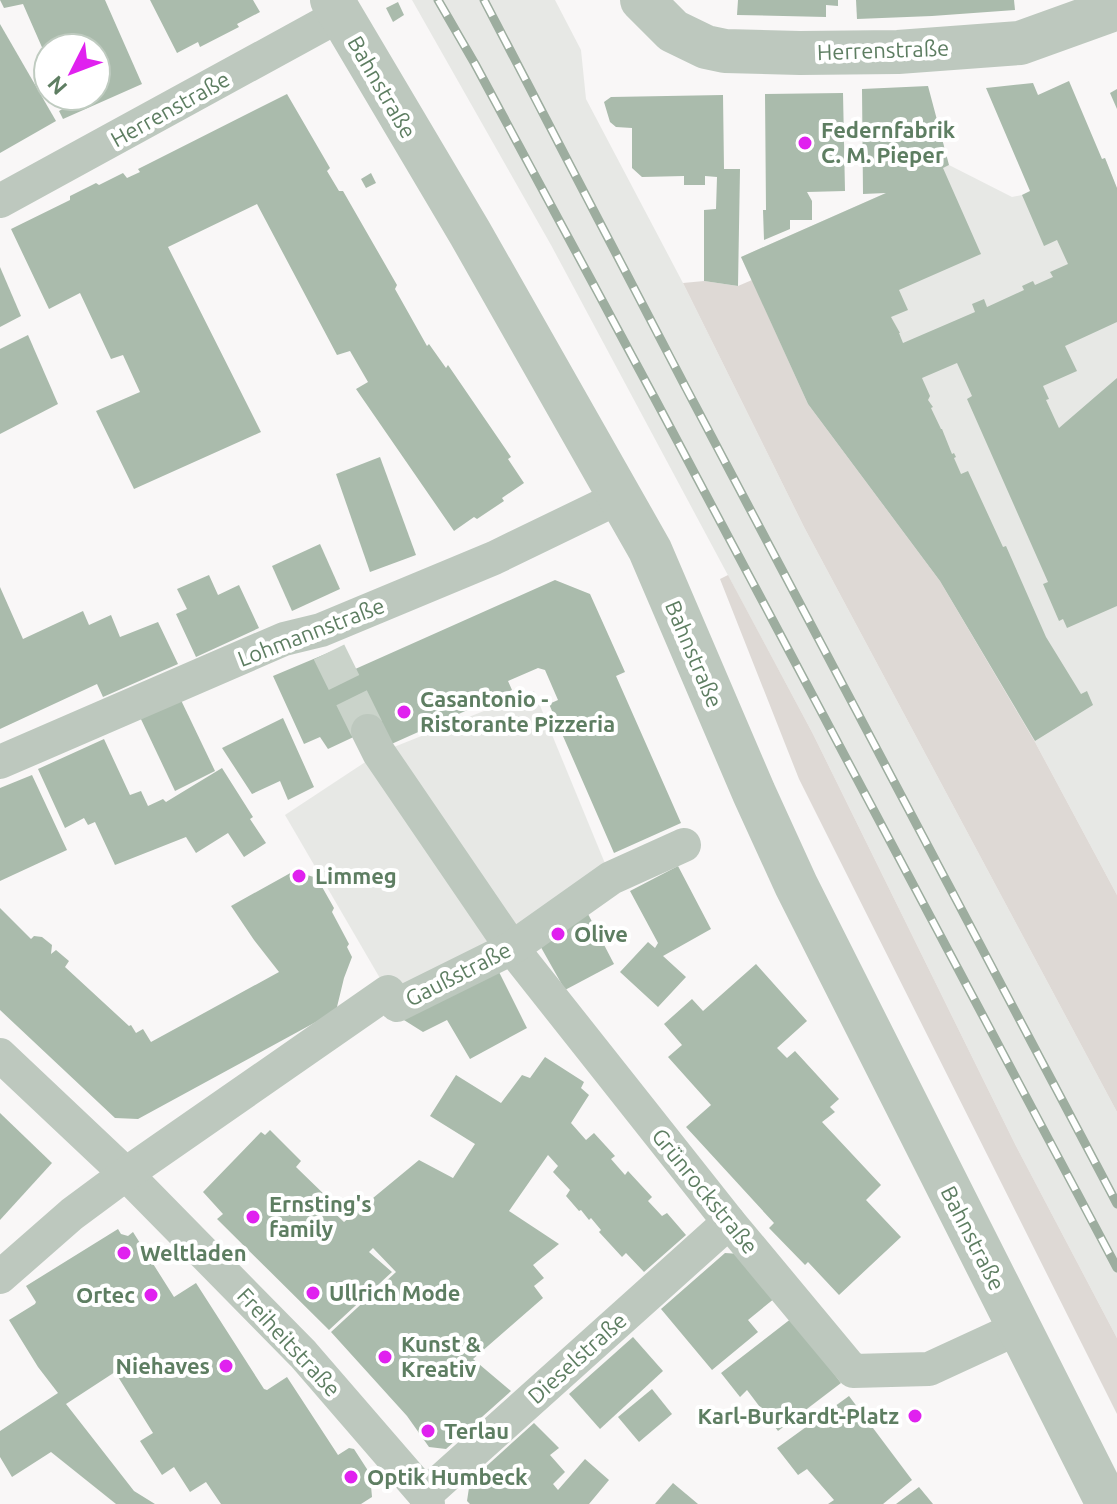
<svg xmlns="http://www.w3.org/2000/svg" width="1117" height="1504" viewBox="0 0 1117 1504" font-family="Ubuntu,sans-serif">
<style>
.built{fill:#e7e8e5}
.green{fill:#ded9d5}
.building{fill:#aabbac}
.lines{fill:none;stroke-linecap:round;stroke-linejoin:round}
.pedestrian-tunnel{stroke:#cad3ca;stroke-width:34;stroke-dasharray:34 17;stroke-linecap:butt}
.pedestrian{stroke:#bdc8be;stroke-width:34}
.minor{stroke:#bdc8be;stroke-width:44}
.rail-casing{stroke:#9dad9f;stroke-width:9}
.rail{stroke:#fff;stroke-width:6;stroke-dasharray:18;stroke-linecap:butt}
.poi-dot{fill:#e021ef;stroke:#fff;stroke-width:3}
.labels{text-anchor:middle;stroke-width:8;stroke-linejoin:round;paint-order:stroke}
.street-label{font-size:22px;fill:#5e7e62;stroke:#fff}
.poi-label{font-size:22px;font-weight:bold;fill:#5e7e62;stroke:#fff;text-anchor:start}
</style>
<rect width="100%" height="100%" fill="#f9f7f7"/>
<g class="built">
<path d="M412,0H555L581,50L586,99L683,283L804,527L1117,1112V1338L1016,1146L813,734L551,245Z"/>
<path d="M1105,158L1117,189V895L1035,742L940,581L808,404L741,257L949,165L1012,197L1022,195Z"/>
<path d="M534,691L611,878L512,948L388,992L285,815L379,753Z"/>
</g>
<g class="green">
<path d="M752,280L808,404L940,581L1035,742L1117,895V1112L804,527L683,283L704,281L738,286Z"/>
<path d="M728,575L813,734L1016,1146L1117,1338V1414L799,779L720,579Z"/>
</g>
<g class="building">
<path d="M0,0H105L142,84L63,119L59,111L68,106L64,96H96V48H48V61L23,4L4,8Z"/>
<path d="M150,0H253L260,12L237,24L239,27L200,47L198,42L177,53Z"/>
<path d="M738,0H838V6L826,5V17L737,15Z"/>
<path d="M856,0H1014L1015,10L932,16L857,19Z"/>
<path d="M398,2L404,15L393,22L386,8Z"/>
<path d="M0,24L56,121L0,153Z"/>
<path d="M1069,81L1102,159L1105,158L1117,188V322L1065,346L1077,371L1043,386L1049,399L1046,400L1059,428L1117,378V606L1067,628L1063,619L1059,621L1043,584L1048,582L967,399L972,396L957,363L922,378L930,396L928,400L933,407L931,408L941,429H942L952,454L954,453L956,457L954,458L961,474L968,471L1003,547L1006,546L1046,637L1081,694L1087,691L1093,705L1035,741L940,581L808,404L741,257L886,193L863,194L862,89L928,86L949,165L943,168L981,254L899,290L908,310L891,317L900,333H899L903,343L975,312L972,304L984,299L987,307L1024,290L1022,286L1033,281L1035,285L1053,277L1050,272L1068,264L1057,240L1044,246L1022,195L1030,191L986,88L1033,83L1038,95Z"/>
<path d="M1117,89V109L1110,93Z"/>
<path d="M843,93L845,191L807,192L812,201V220H790V229L764,240L763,210H766L765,94Z"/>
<path d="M287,94L330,168L327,171L339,191H343L397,285L395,289L427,346L429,344L446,368L448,365L511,457L508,459L524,483L502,498L504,501L477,519L474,517L454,531L356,389L368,382L350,351L337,355L257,204L168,247L261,432L134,489L96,411L140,392L123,355L111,359L80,293L49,309L11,229L70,200V196L96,183L99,185L123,173L127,178L140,172L138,169L150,163Z"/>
<path d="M723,95L724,169H740L738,286L704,281V210L716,209L717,177L705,176V185H684V176L642,177L632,168V128L616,127L610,122L604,102L611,97Z"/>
<path d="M371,173L376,183L366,188L361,179Z"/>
<path d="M0,267L21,316L0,327Z"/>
<path d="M28,335L58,404L0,434V349Z"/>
<path d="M380,457L416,555L370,572L336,474Z"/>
<path d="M320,544L340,589L292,611L272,566Z"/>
<path d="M209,575L218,595L239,585L259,628L196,657L176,614L187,609L177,589Z"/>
<path d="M555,580L590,594L625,672L616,676L681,823L614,853L549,704L558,700L545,670L538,668L508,681L512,690L387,746L377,726L328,749L320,737L304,744L273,676L342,647L353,670Z"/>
<path d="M0,587L23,639L83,611L89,625L111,615L120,637L158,622L178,664L103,697L97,684L0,729Z"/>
<path d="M179,696L215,771L175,791L139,715Z"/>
<path d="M283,718L314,787L288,800L280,781L252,794L222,748Z"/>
<path d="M104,739L130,795L141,791L148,806L163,799L166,802L222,768L253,817L250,819L266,843L244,857L228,833L196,853L186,837L115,865L95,822L88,825L84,818L65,828L38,769Z"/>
<path d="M32,775L67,850L0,881V788Z"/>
<path d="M678,866L711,929L663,956L686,977L658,1007L620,972L648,942L655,948L658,943L630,891Z"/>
<path d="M294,871L317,878L334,908L332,912L349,944L347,947L352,957L344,978L336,1011L138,1119L115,1118L0,1010V908L31,939L34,936L42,937L52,945L51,954L56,950L69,961L65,967L129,1026L131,1025L136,1033L143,1029L151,1042L279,972L254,940L231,906Z"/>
<path d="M588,914L614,964L565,990L538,942Z"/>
<path d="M494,962L527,1028L470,1059L447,1020L423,1032L396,1015Z"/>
<path d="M756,964L807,1021L777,1048L787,1058L795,1051L839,1099L830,1107L835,1112L822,1122L881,1185L866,1200L901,1237L839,1295L808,1262L805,1265L769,1228L774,1223L686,1127L711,1105L668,1057L682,1045L664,1024L692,999L703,1011Z"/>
<path d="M545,1057L584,1082L581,1088L589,1095L571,1123L586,1140L594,1133L615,1156L611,1159L625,1175L628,1171L652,1197L648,1201L662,1216L667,1213L686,1235L644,1272L626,1253L622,1257L599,1232L601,1230L591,1218L589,1220L581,1210L579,1211L566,1196L570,1190L553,1172L558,1166L548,1155L509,1211L559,1244L533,1265L544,1278L534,1286L543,1298L473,1359L511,1391L446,1449L429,1447L407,1416L331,1332L396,1272L373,1248L369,1252L392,1272L329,1330L217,1219L223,1214L203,1192L261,1132L265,1135L270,1130L301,1161L296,1167L330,1200L325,1204L344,1222L419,1160L453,1178L475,1144L430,1116L456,1075L501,1103L522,1075L530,1078Z"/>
<path d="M0,1113L52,1163L0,1220Z"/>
<path d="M118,1229L121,1234L128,1236L133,1232L174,1297L196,1283L264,1389L267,1390L287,1377L338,1455L349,1448L354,1449L376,1483L371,1486L372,1497L361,1504H221L206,1482L190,1492L174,1467L162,1475L140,1441L153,1433L115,1372L66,1404L134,1491L155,1504H116L51,1452L12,1477L0,1457V1431L58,1393L38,1367L9,1320L35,1304L36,1302L26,1286Z"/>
<path d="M725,1253L740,1254L775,1298L748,1320L758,1332L712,1370L661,1309Z"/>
<path d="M792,1318L841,1383L778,1431L747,1390L740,1397L721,1373Z"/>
<path d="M633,1337L663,1371L600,1429L569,1394Z"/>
<path d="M652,1389L672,1414L639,1442L618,1417Z"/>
<path d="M849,1396L912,1480L883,1504H828L834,1500L807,1469L798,1475L777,1448Z"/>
<path d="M534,1423L559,1448L550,1455L565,1472L553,1484L558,1490L585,1459L609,1480L589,1504H470L467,1501L470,1481Z"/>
<path d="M673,1483L698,1504H655Z"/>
<path d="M919,1487L933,1504H896Z"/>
</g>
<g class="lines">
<path class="pedestrian-tunnel" d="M329,652L368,731"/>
<g class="pedestrian">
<path d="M0,201L340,15"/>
<path d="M368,731L379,753L512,948L729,1222L853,1371L929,1369L1018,1328"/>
<path d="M0,762L284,639L321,630L494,558L620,497"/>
<path d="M0,1055L126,1174L303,1354L425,1495L428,1504"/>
<path d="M0,1277L72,1214L126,1174L388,992L397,1005L512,948L611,878L684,845"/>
<path d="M425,1495L729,1222"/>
</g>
<g class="minor">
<path d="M332,0L470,233L650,550L754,793L796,885L1108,1504"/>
<path d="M642,0L673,31L706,47L725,51L800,53L898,52L1020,43L1117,8"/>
</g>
<g class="rail-casing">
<g id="rail">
<path d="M438,0L475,64L654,397L1117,1268"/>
<path d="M484,0L686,388L1117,1204"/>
</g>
</g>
<use href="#rail" class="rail"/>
</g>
<g class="poi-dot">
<circle cx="805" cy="143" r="8"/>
<circle cx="404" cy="712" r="8"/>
<circle cx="299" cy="876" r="8"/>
<circle cx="558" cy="934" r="8"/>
<circle cx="253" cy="1217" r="8"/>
<circle cx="124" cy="1253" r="8"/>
<circle cx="313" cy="1293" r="8"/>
<circle cx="151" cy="1295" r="8"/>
<circle cx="385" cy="1357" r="8"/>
<circle cx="226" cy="1366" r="8"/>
<circle cx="915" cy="1416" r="8"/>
<circle cx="428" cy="1431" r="8"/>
<circle cx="351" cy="1477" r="8"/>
</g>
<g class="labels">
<g class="street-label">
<text transform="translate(883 50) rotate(-2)" y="8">Herrenstraße</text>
<text transform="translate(382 87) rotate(60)" y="8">Bahnstraße</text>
<text transform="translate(170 109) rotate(-29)" y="8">Herrenstraße</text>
<text transform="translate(311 632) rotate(-21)" y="8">Lohmannstraße</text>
<text transform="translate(694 654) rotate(67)" y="8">Bahnstraße</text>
<text transform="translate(458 974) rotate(-27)" y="8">Gaußstraße</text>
<text transform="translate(705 1191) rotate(51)" y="8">Grünrockstraße</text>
<text transform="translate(973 1238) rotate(63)" y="8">Bahnstraße</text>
<text transform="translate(289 1342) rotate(47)" y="8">Freiheitstraße</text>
<text transform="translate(577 1358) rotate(-42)" y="8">Dieselstraße</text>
</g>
<g class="poi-label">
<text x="821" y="138">Federnfabrik<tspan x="821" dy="25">C. M. Pieper</tspan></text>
<text x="420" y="707">Casantonio -<tspan x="420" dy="25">Ristorante Pizzeria</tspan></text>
<text x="315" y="884">Limmeg</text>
<text x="574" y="942">Olive</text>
<text x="269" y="1212">Ernsting's<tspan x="269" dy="25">family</tspan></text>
<text x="140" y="1261">Weltladen</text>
<text x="329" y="1301">Ullrich Mode</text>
<text x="135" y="1303" text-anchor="end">Ortec</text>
<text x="401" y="1352">Kunst &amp;<tspan x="401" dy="25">Kreativ</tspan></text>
<text x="210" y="1374" text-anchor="end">Niehaves</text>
<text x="899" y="1424" text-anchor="end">Karl-Burkardt-Platz</text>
<text x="444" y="1439">Terlau</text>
<text x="367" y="1485">Optik Humbeck</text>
</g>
</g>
<g transform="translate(72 72) rotate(228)"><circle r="38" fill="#ffffff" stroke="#bfcbc0" stroke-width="2"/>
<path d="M0-6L14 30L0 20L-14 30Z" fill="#e021ef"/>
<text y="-12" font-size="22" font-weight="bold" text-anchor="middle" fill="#5e7e62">N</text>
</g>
</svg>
